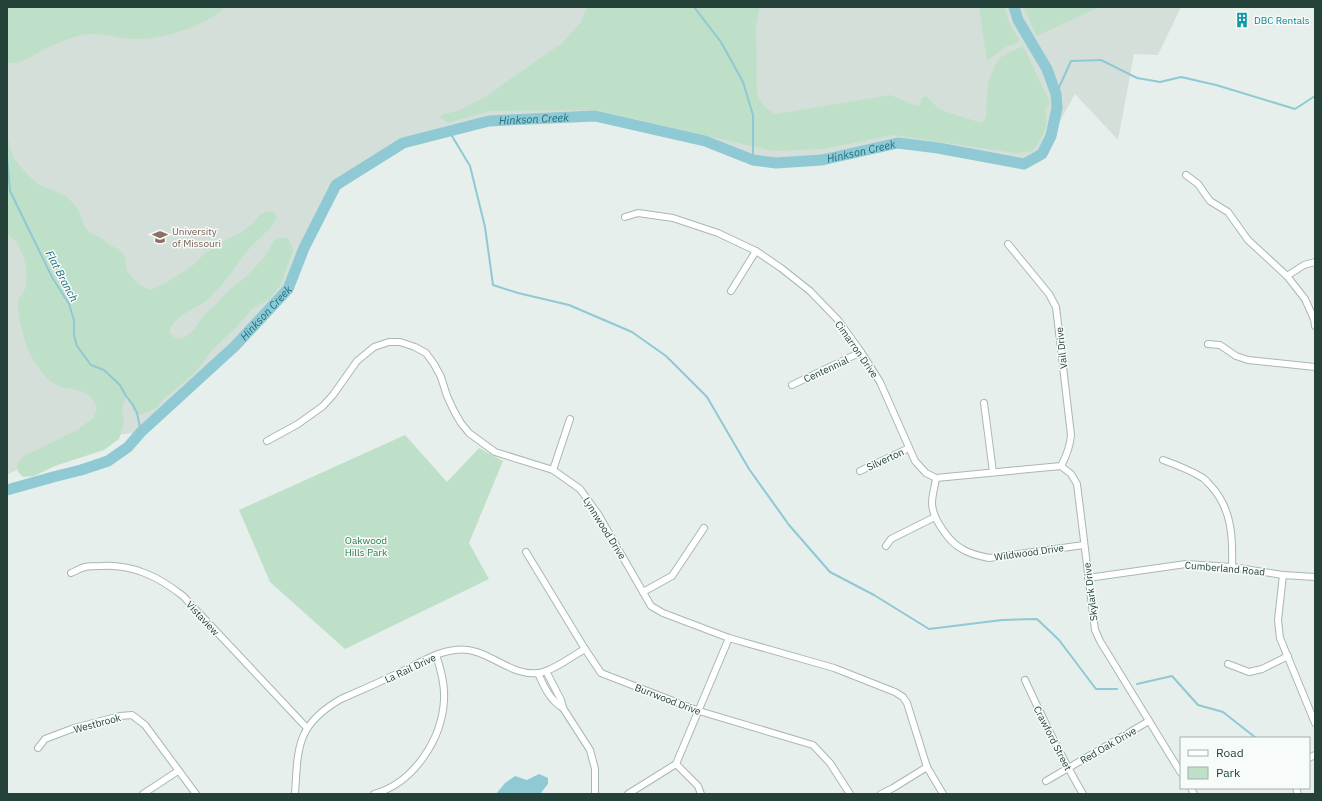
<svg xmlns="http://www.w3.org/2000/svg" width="1322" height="801" viewBox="0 0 1322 801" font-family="'IBM Plex Sans',sans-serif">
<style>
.built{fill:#d4dfda}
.green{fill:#bfe0c8}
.water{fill:#8ec9d4}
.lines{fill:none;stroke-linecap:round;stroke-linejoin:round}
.stream{stroke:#8ec9d4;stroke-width:2}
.river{stroke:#8ec9d4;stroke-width:11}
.minor-casing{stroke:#a8b8b2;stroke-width:8}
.minor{stroke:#fff;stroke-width:6}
.labels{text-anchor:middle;stroke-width:3;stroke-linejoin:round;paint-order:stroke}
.culture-label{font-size:10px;fill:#0d838f;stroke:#f7fbf9;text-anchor:start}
.education-label{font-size:10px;fill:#785e54;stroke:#f7fbf9;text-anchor:start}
.street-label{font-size:10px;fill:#24423a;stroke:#f7fbf9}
.park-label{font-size:10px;fill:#2d7a4b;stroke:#f7fbf9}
.water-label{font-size:11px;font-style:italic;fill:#1c6f80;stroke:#f7fbf9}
</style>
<rect width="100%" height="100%" fill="#e6efeb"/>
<path class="built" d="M7,7H1181L1158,55L1134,54L1118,140L1075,94L1042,154L1024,164L938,148L898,143L822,160L776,163L753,160L705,141L595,116L489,121L403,143L336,185L288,289L235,346L141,432L77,440L7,475Z"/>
<g class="green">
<path d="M7,7H225C207,26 161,40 135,39C120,39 104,33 89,34C74,36 57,43 43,50C29,57 24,64 7,63Z"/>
<path d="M587,7H760L756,27L757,94L764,107L775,114L890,95L917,106L920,105L922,98L926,96L938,108L944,111L982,123L986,117L988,82L995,65L1002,56L1023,46L1050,102L1045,111C1050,126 1042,139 1033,151L1015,153L893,135L824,149L773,151L595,110L489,111L448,123L438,116L460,110L485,97L562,43L581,22Z"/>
<path d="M979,7H1004L1009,22L1020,41L1004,48L987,61Z"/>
<path d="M1023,7H1099L1037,36Z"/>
<path d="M7,136L13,157L25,172L38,184L66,196L76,206L81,216L84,226L90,233L100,237L111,246L119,249L125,257L127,271L138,284L150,290L165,283L191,267L203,255L222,242L240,233L252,224L261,214L268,211L274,212L277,217C271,231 258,238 249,249C236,265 224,285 208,299C194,311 175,314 169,332L174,337L179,339L188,335L195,329L202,317L217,303L229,290L246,277L266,255L274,241L280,238H287L291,243L293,251L280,286L268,300L252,309L236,328L212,350L194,374L163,399L156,408L143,414H136C131,409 131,401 126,396L122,408L124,423L119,439L104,450L55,466L34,476L23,477L18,472L17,464L22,457L77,430L93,418L97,408C92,396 85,391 72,389C68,388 63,388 60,387C49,382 40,371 34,361C26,350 17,315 18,302C18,297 23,294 25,289C29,274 25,255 16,242C14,239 10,236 7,234Z"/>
<path d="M405,435L447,482L479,448L503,461L469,543L489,579L345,649L270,582L239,510Z"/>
</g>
<path class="water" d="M539,774L548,778V784L540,794H496L505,783L515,776L527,780Z"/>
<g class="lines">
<g class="stream">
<path d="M694,7L721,42L743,82L753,115V160"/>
<path d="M1056,94L1071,61L1101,60L1137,78L1160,82L1181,77L1216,85L1295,109L1315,96"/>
<path d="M449,131L470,166L485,227L493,285L518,293L569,305L632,332L666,356L707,397L749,469L789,525L830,572L874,595L929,629L1002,620L1037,619L1059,640L1096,689H1117"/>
<path d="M7,157L10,191L52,277L69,304L74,320V335L77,346L91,365L104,370L120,385L126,396L133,405L137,413L141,432"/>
<path d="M1137,684L1172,676L1198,705L1223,712L1256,738"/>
</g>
<path class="river" id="s1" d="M7,490L53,477L81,470L108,461L128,447L141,432L235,346L288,289L304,248L336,185L403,143L489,121L595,116L705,141L753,160L776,163L822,160L898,143L938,148L1024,164L1042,154L1051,136L1057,108L1056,94L1047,69L1018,20L1014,7"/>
<g class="minor-casing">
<g id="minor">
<path d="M1186,175L1198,184L1210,201L1228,212L1248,240L1287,276L1305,299L1314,319L1315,326"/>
<path d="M625,217L638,213L673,218L718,233L756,251L781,268L810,291L838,320L861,352L880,382L915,461L926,473L936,478L1061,466"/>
<path d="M1008,244L1049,294L1056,307L1071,435C1070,447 1067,455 1061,466"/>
<path d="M1287,276L1304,265L1315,262"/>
<path d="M731,291L756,251"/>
<path d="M1208,344L1220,345L1236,356L1248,360L1315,367"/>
<path d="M792,385L861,352"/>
<path d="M984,403L993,472"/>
<path d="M267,441L298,424L323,406L333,395L357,361L374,347L389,342H400L415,347L426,353L434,364L441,377L447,396L454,411L461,423L469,433L495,452L553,470L580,489L598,514L651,606L663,613L729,638L834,668L895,692L903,697L907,703L927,767L943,794"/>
<path d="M1163,460C1177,465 1190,470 1203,478C1206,480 1208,483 1211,486C1232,509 1233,538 1232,567"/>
<path d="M1061,466L1071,474L1077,484L1095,630L1100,641L1181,773"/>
<path d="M553,470L570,419"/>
<path d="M860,471L909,448"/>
<path d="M936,478C935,486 932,495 932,503C932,518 949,542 962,549C970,554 979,556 989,558L1084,545"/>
<path d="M886,546L891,539L935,517"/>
<path d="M526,552L585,649L601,673L699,711L813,745L830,763L850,794"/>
<path d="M71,573C76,571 80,568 85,567C90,566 96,566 101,566C133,564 159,577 183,596L307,728"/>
<path d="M1283,575L1278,620L1280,638L1315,723"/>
<path d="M1088,578L1186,564L1232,567L1283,575L1315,577"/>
<path d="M643,592L672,576L704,528"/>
<path d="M1228,664L1249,672L1262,669L1288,656"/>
<path d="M546,671L561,700L563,708L590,750L595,769V794"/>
<path d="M538,673C544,687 550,700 563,708"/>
<path d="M1025,680C1043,719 1061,757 1083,794"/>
<path d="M38,748L45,739L74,728L120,716L132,715L145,725L196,794"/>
<path d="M1309,758L1315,755"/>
<path d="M676,764L698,786L701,794"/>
<path d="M1046,781L1149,721"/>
<path d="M1191,788L1194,794"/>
<path d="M1296,788L1298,794"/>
<path d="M143,794L178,771"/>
<path d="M295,794C298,747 296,725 341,699C362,690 384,680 405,670C421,662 437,652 455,650C486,645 508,677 539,673C553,671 572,656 585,649"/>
<path d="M374,794C414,783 442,739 444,700C445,684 441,670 436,655"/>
<path d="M628,794L676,764L729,638"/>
<path d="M881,794L893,788L927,767"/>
</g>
</g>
<use href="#minor" class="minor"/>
</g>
<defs>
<g id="building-bare" transform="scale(1.2)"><path d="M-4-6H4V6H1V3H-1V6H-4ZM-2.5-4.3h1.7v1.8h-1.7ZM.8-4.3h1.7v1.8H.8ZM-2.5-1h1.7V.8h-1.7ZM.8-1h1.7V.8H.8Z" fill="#0f9aa8" stroke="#f7fbf9" stroke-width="2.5" paint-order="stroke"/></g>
<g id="university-bare" transform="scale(1.2)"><path d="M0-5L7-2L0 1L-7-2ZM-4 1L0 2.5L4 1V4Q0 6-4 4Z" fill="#8d6e63" stroke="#f7fbf9" stroke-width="2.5" paint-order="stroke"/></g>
</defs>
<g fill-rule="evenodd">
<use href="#building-bare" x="1242" y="20"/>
<use href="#university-bare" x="160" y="237"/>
</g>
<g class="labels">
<g class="culture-label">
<text x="1254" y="24">DBC Rentals</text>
</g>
<g class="education-label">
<text x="172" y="235">University<tspan x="172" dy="12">of Missouri</tspan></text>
</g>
<g class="street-label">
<text transform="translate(1061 348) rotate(-96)" y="4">Vail Drive</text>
<text transform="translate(857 349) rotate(55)" y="4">Cimarron Drive</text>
<text transform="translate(826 369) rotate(-25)" y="4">Centennial</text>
<text transform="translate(885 459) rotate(-25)" y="4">Silverton</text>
<text transform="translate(605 528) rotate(58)" y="4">Lynnwood Drive</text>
<text transform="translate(1029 552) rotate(-8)" y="4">Wildwood Drive</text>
<text transform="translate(1225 568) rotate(5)" y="4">Cumberland Road</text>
<text transform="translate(1090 592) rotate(-97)" y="4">Skylark Drive</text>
<text transform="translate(203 618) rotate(47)" y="4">Vistaview</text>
<text transform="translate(410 668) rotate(-25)" y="4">La Rail Drive</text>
<text transform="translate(668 699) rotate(21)" y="4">Burrwood Drive</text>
<text transform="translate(97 723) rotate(-15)" y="4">Westbrook</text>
<text transform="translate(1053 738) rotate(63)" y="4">Crawford Street</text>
<text transform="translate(1108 745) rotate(-30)" y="4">Red Oak Drive</text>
</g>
<g class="park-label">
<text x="366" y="544">Oakwood<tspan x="366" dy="12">Hills Park</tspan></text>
</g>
<g class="water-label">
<text dy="4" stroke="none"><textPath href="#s1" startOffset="682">Hinkson Creek</textPath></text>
<text dy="4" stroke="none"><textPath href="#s1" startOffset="1017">Hinkson Creek</textPath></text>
<text transform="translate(62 276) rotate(62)" y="4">Flat Branch</text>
<text dy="4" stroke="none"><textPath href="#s1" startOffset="322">Hinkson Creek</textPath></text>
</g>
</g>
<rect width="1322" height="801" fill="none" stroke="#24423a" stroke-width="16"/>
<rect x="1180" y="737" width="130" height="52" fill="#f7fbf9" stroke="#a3b1ad"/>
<rect x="1188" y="750" width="20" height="6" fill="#ffffff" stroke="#a3b1ad"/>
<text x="1216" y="757" font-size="12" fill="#24423a">Road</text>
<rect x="1188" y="767" width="20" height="12" fill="#bfe0c8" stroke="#a3b1ad"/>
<text x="1216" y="777" font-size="12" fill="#24423a">Park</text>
</svg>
